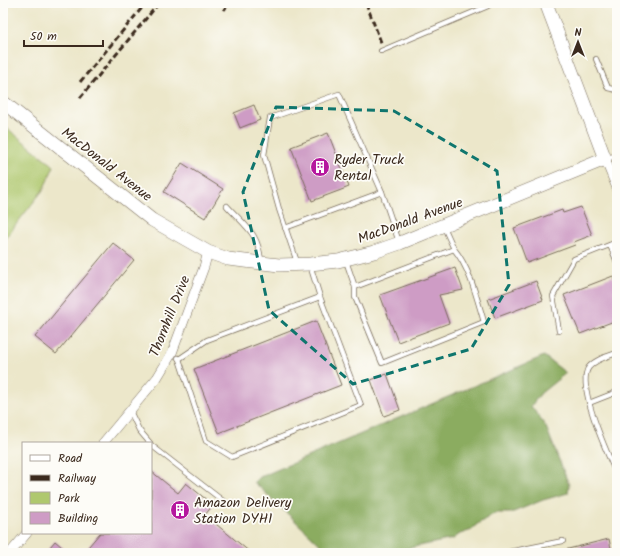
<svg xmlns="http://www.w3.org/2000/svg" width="620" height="556" viewBox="0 0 620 556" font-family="Kalam,sans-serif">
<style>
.green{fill:#afc86e;stroke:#757946}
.forest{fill:#8bac61;stroke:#636b40}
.building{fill:#ce9cc5}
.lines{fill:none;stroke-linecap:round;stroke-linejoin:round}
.lane-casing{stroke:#796c5a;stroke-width:6}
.street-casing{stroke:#796c5a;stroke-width:10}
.secondary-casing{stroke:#796c5a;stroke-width:14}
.lane{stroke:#fff;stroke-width:4.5}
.street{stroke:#fff;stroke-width:9}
.secondary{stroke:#fff;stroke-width:13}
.rail{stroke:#3b2a1e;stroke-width:3;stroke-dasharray:6 3;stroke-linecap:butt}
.marked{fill:none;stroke:#0f766e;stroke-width:3;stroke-dasharray:8 5;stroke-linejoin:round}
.labels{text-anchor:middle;stroke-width:3.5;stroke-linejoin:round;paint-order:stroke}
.poi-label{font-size:14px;fill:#3b2a1e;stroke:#fdfcf7;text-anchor:start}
.street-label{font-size:14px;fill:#3b2a1e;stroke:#fdfcf7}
</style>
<rect width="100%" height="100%" fill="#fdfcf7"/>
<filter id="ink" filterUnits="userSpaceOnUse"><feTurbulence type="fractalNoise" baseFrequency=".025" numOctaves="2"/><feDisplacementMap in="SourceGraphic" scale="8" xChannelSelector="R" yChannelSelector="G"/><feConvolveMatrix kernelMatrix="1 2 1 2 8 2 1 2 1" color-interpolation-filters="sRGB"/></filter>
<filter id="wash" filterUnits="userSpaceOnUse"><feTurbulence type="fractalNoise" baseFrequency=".012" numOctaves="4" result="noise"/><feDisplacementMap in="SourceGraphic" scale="16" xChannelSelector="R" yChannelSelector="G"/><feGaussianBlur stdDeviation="0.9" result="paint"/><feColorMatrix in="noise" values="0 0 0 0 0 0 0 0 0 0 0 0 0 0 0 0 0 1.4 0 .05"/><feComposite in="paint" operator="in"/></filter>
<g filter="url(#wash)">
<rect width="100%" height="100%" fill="#ece7ca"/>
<path class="green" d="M3,125L54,166L43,190L3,241Z"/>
<path class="forest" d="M544,356L566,373L541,393L531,406L546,427L569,485L568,493L543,500L511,513H495L476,525L472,530L460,534L453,539L385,553H362L359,546L327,551L254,482L260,477Z"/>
<g id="blocks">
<g class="building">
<path d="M254,105L260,120L240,128L234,113Z"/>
<path d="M328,133L349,187L312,201L291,147Z"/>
<path d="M182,163L223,189L211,209H210L205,218L164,192Z"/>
<path d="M581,207L592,235L574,242L575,245L527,263L514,228L562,210L563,213Z"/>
<path d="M113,243L134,260L56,354L35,337Z"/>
<path d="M455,268L463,290L439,295L449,323L398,342L380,295Z"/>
<path d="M613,276L617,286V320L580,334L564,295Z"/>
<path d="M536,281L543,300L495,318L488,299Z"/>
<path d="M316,321L341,385L219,433L194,369Z"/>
<path d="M387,374L400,410L384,416L371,380Z"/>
<path d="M151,471L178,493L186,483L213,505L205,515L251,553H83L100,533H151Z"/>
<path d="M609,539L612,553H565L564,550Z"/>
<path d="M55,541L69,553H45Z"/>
</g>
</g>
</g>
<g filter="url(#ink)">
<use href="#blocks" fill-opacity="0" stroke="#796c5a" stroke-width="1"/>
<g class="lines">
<g class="lane-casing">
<g id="lane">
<path d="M381,51L488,6L491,3"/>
<path d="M596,59L608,88L617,90"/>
<path d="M605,159L617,155"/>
<path d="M227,206C245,226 259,233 261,262"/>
<path d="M285,228L382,192"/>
<path d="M610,245L617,262"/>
<path d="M346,261L355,287L454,249L444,227"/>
<path d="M297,262L279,209L264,155L270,118L339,94L382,192L399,242"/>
<path d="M355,287V297L382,363L484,322C477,299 470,268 454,249"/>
<path d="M559,331L553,296L574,259L617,242"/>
<path d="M617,353C608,356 596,359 589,367C575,384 608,455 617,475"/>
<path d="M178,358L179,359L207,340L320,297L310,265"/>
<path d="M179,359L206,441L232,457L361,405L320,297"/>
<path d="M589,403L617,392"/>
<path d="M130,411L139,430L150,443"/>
<path d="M151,445L227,504"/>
<path d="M504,553L563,541"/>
</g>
</g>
<g class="street-casing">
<g id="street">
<path d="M605,159L617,188"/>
<path d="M103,443L157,378L172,353L204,267L208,252"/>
<path d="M10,553L27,533"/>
</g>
</g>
<g class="secondary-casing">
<path id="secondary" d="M3,102L152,220L208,252L228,259L279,265L310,264L338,261L374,252L400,243L605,159L546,3"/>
</g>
<use href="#lane" class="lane"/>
<use href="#street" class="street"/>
<use href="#secondary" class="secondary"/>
<g class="rail">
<path d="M366,3L382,45"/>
<path d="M224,10L229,3"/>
<path d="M80,82L146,3"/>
<path d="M80,98L159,3"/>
</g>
</g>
</g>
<path class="marked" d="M276,107L394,111L497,171L509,285L471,349L353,384L269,310L243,192Z"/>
<defs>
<g id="building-disc" transform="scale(1)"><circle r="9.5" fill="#b5179e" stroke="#fdfcf7"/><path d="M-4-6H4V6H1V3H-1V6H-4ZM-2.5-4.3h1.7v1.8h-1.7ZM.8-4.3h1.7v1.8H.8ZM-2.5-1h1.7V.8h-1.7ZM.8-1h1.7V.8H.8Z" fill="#fff"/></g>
</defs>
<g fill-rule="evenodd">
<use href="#building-disc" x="320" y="167"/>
<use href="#building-disc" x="180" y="510"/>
</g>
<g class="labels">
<g class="poi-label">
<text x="334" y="164">Ryder Truck<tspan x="334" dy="16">Rental</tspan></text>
<text x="194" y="507">Amazon Delivery<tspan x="194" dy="16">Station DYH1</tspan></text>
</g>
<g class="street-label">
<text transform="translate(107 164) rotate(38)" y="5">MacDonald Avenue</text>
<text transform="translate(410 220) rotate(-20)" y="5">MacDonald Avenue</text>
<text transform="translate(169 316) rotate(-68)" y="5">Thornhill Drive</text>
</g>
</g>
<rect width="620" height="556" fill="none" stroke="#fdfcf7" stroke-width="16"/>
<rect x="22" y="442" width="130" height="92" fill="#fdfcf7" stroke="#afa8a0"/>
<rect x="30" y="455" width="20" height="6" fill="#ffffff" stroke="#afa8a0"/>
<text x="58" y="462" font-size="12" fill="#3b2a1e">Road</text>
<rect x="30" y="475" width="20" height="6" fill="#3b2a1e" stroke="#afa8a0"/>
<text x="58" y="482" font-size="12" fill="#3b2a1e">Railway</text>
<rect x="30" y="492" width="20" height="12" fill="#afc86e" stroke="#afa8a0"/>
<text x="58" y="502" font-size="12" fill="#3b2a1e">Park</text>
<rect x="30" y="512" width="20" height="12" fill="#ce9cc5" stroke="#afa8a0"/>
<text x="58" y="522" font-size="12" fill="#3b2a1e">Building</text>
<g transform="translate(578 42)" stroke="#fdfcf7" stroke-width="3" paint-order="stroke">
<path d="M0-3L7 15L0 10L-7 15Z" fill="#3b2a1e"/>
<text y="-6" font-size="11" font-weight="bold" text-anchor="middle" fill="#3b2a1e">N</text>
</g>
<path d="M24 40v6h79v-6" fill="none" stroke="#3b2a1e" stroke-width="2"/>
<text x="30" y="40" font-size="12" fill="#3b2a1e" stroke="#fdfcf7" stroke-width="3" paint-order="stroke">50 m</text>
</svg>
